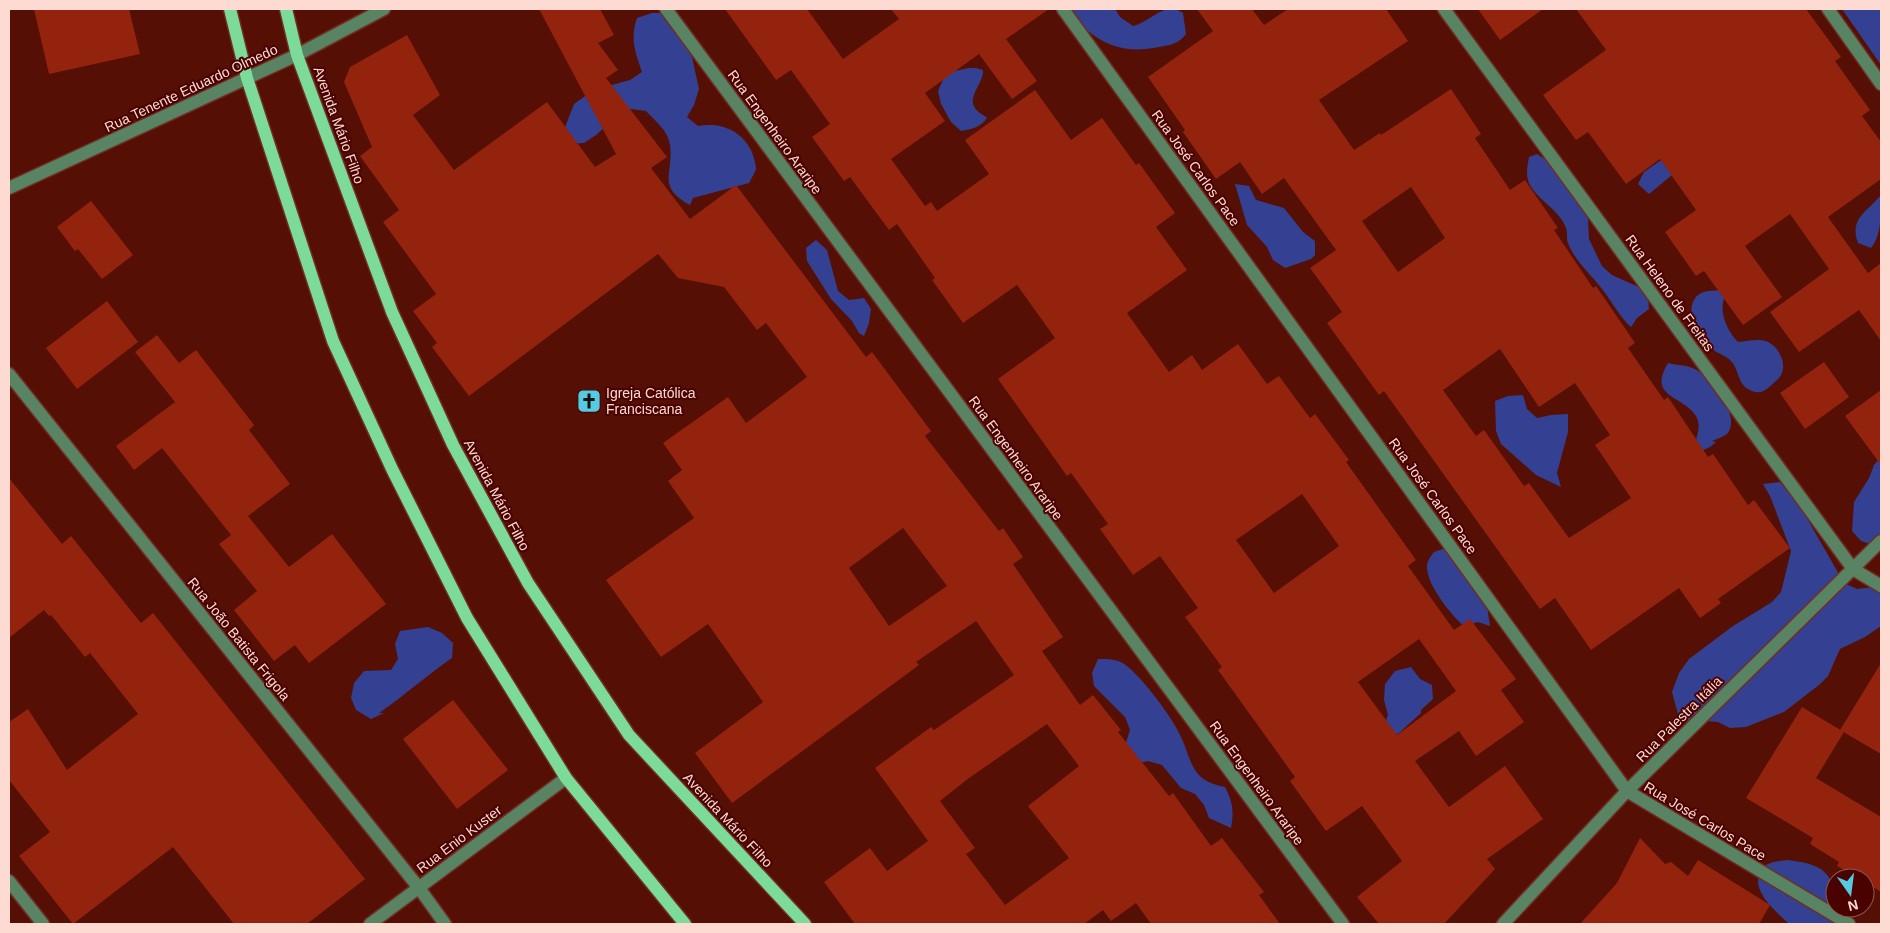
<svg xmlns="http://www.w3.org/2000/svg" width="1890" height="933" viewBox="0 0 1890 933" font-family="Arial,sans-serif">
<style>
.green{fill:#344091}
.building{fill:#94230e;fill-rule:evenodd}
.lines{fill:none;stroke-linecap:round;stroke-linejoin:round}
.minor-casing{stroke:#702f25;stroke-width:15}
.major-casing{stroke:#702f25;stroke-width:15}
.minor{stroke:#588464;stroke-width:12}
.major{stroke:#7ddb9a;stroke-width:12}
.labels{text-anchor:middle;stroke-width:4;stroke-linejoin:round;paint-order:stroke}
.street-label{font-size:14px;fill:#fddad2;stroke:#490200}
.poi-label{font-size:14px;fill:#fddad2;stroke:#490200;text-anchor:start}
</style>
<rect width="100%" height="100%" fill="#550f04"/>
<g class="green">
<path d="M1064,9H1115L1120,17L1133,26C1151,22 1165,0 1183,13L1186,34C1179,44 1170,45 1159,47C1115,56 1094,39 1064,9Z"/>
<path d="M1842,9H1881V65Z"/>
<path d="M652,13H665L690,48L699,89L694,105L687,117L698,126C719,122 740,129 751,150C753,155 756,163 756,169C755,173 751,179 749,183L693,198L690,205C656,186 674,174 670,145C668,130 655,121 646,111L631,109L617,116L596,135L584,143L568,144L564,130L574,104L588,94L601,88L630,80L642,72C635,51 630,39 637,18Z"/>
<path d="M969,68H976L983,70C984,83 967,96 975,108C977,112 984,115 987,118C981,127 972,129 961,131L951,122L941,104L938,91L944,77L950,72Z"/>
<path d="M1537,154L1552,164L1583,207L1588,219L1589,239L1602,266L1612,275L1641,288L1648,296L1649,309L1637,318L1631,327C1620,317 1614,305 1605,293C1594,277 1575,262 1568,243C1566,239 1568,233 1566,228C1560,211 1540,201 1531,187C1525,177 1527,168 1529,157Z"/>
<path d="M1670,154L1672,175L1649,194L1638,184L1644,172Z"/>
<path d="M1235,184L1249,186L1256,200L1284,208L1303,232L1315,241V255L1311,259L1285,268L1273,260L1267,247L1247,225Z"/>
<path d="M1881,195C1881,211 1882,236 1871,248L1858,243C1849,218 1867,212 1881,195Z"/>
<path d="M816,240L827,250L838,291L849,300L864,298L871,309L869,323L864,336L859,333L852,321L831,299L807,261L806,248Z"/>
<path d="M1720,290L1726,295C1717,308 1727,331 1738,342C1747,341 1760,338 1768,342C1782,349 1789,370 1777,380C1770,386 1764,394 1755,392C1735,386 1741,370 1730,360C1722,353 1711,351 1704,343C1693,333 1685,306 1698,295C1704,290 1713,291 1720,290Z"/>
<path d="M1668,363C1676,365 1687,365 1695,369C1710,377 1743,417 1727,434C1723,437 1716,439 1712,441L1716,442L1710,447L1703,450L1695,446C1696,436 1702,427 1696,416C1683,395 1647,398 1668,363Z"/>
<path d="M1523,395L1527,409L1537,418L1551,415L1568,414V432L1557,473L1561,487L1536,475L1501,444L1496,431L1495,401L1508,396Z"/>
<path d="M1881,457V542L1876,546L1861,541L1852,531L1854,502L1869,478L1874,465Z"/>
<path d="M1780,482L1800,506L1844,583L1857,589L1874,587L1881,591V626L1865,637L1840,649L1828,676L1819,685L1784,712L1746,727L1730,728L1718,722L1705,721L1689,724L1679,718L1672,692L1679,673L1689,659L1733,626L1772,602L1781,592L1791,551L1770,496L1763,484Z"/>
<path d="M1449,547L1486,600L1490,626L1478,622L1464,626C1451,615 1426,584 1427,566C1427,561 1431,556 1434,552Z"/>
<path d="M428,627L442,633L453,643L452,658C427,675 404,696 379,713H384L371,719L356,710L351,698L354,683L364,671L391,670L398,659L395,644L400,631Z"/>
<path d="M1098,659C1109,659 1119,659 1127,666C1145,681 1173,718 1182,739C1188,752 1190,767 1201,777C1208,783 1216,785 1225,787C1233,802 1234,812 1231,828L1209,818L1204,805L1195,794L1181,788L1162,765L1148,761L1118,768L1130,730L1125,717L1094,686L1092,673Z"/>
<path d="M1411,667L1420,679L1432,685L1433,699L1421,710V713L1399,733L1384,742L1383,728L1388,715L1384,700L1385,684L1395,671Z"/>
<path d="M1787,860C1822,864 1835,871 1835,908H1840L1850,924H1789C1778,913 1760,899 1758,883C1758,878 1760,872 1761,867L1773,862Z"/>
</g>
<g class="building">
<path d="M34,9H129L140,54L49,74Z"/>
<path d="M539,9H600L614,35L598,43L618,70L606,78L667,157L651,168L690,219L736,185L866,357L872,352L931,431L925,436L999,531L1003,528L1023,557L1013,564L1063,637L1042,651L1080,705L1093,695L1121,730L1118,732L1169,796L1173,793L1211,846L1222,838L1264,892L1259,895L1280,924H1151L1136,903L1111,921L1103,910L1084,924H855L824,882L870,848L887,871L928,841L875,768L931,727L934,730L1014,675L976,621L916,662L919,665L732,803L695,753L763,702L708,624L661,657L606,580L694,518L668,481L682,470L663,443L728,397L746,423L807,377L766,323L757,330L724,287L678,278L658,254L469,396L432,347L437,343L413,311L436,294L383,222L399,210L360,156L372,147L344,82L350,67L407,35L440,95L413,115L454,170L547,102L595,167L616,154ZM903,528L947,586L889,626L849,568ZM1047,724L1079,766L1028,806L1069,858L1005,905L966,854L975,848L940,801L969,778Z"/>
<path d="M725,9H807L843,59L899,19L891,9H1049L1006,39L1037,81L1012,99L979,54L925,93L945,121L891,159L925,206L931,202L937,211L989,174L965,140L1035,90L1071,140L1102,118L1136,165L1139,163L1175,213L1156,227L1187,270L1127,313L1169,372L1192,355L1202,370L1238,344L1267,384L1279,376L1310,418L1315,414L1349,460L1346,462L1416,560L1408,566L1454,630L1470,619L1516,679L1501,690L1524,722L1476,756L1459,731L1415,761L1449,807L1505,766L1543,819L1487,859L1495,869L1444,924H1379L1357,897L1402,861L1362,806L1326,831L1290,781L1295,777L1218,670L1222,667L1185,617L1198,608L1160,556L1133,575L1100,529L1108,524L1071,473L1067,476L998,379L1055,338L1017,285L963,323L932,280L935,278L897,224L889,230L850,177L844,181L812,137L830,124L791,70L776,80ZM1302,494L1339,546L1274,593L1236,540ZM1419,639L1456,691L1397,735L1358,682Z"/>
<path d="M1197,9H1252L1264,25L1288,9H1386L1408,41L1319,100L1354,150L1380,133L1381,135L1451,89L1481,134L1475,138L1510,190L1525,180L1558,228L1554,230L1593,288L1596,286L1635,343L1628,348L1664,400L1668,397L1708,457L1713,454L1748,505L1754,500L1790,548L1718,599L1721,603L1700,618L1679,588L1591,650L1555,598L1540,609L1384,391L1379,395L1327,323L1342,312L1310,268L1336,250L1284,178L1262,194L1240,162L1216,179L1183,132L1185,130L1148,77L1213,31ZM1411,187L1445,238L1398,272L1362,221ZM1500,349L1539,407L1575,383L1610,435L1595,445L1631,498L1569,538L1529,483L1524,486L1484,430L1476,436L1443,390Z"/>
<path d="M1478,9H1543L1500,40Z"/>
<path d="M1576,9H1806L1841,57L1835,61L1870,110L1862,116L1881,142V179L1828,217L1868,273L1881,263V341L1859,310L1799,352L1770,312L1829,269L1790,214L1745,246L1782,297L1743,325L1704,271L1696,276L1665,232L1696,210L1660,159L1626,184L1588,132L1576,140L1543,95L1606,50Z"/>
<path d="M91,201L133,255L102,279L78,249L75,251L57,227Z"/>
<path d="M107,301L138,342L77,389L46,348Z"/>
<path d="M157,335L179,363L196,350L254,425L249,430L290,484L248,516L289,567L332,534L386,604L309,663L295,645L274,661L234,610L257,591L219,544L231,535L162,448L134,470L116,446L175,402L135,352Z"/>
<path d="M1824,362L1849,397L1805,429L1780,393Z"/>
<path d="M1881,390V465L1845,416Z"/>
<path d="M9,478L62,544L71,536L141,623L153,613L365,879L307,924H234L173,847L73,924L19,856L50,832L9,780V722L28,709L67,770L138,714L90,653L85,657L51,615L49,616L44,610L9,638Z"/>
<path d="M1881,663V754L1840,730Z"/>
<path d="M453,700L508,770L457,809L403,739Z"/>
<path d="M1802,707L1844,732L1816,778L1881,817V892L1865,882V878H1858L1837,866L1839,862L1810,844L1813,838L1746,798Z"/>
<path d="M1640,838L1665,864L1671,862L1688,876L1698,860L1770,905L1759,924H1580L1617,883Z"/>
</g>
<g class="lines">
<g class="minor-casing">
<g id="minor">
<path d="M666,9L1343,924"/>
<path d="M1063,9L1627,791L1849,924"/>
<path d="M1444,9L1853,569L1881,586"/>
<path d="M1828,9L1881,84"/>
<path d="M9,188L297,55L384,9"/>
<path d="M9,374L419,888L445,924"/>
<path d="M9,881L43,924"/>
<path d="M370,924L566,778"/>
<path d="M1503,924L1627,791L1881,541"/>
</g>
</g>
<g class="major-casing">
<g id="major">
<path d="M230,9L247,78L333,341L392,469L467,618L566,778L685,924"/>
<path d="M286,9L297,55L392,312L453,445L528,583L629,735L805,924"/>
</g>
</g>
<use href="#minor" class="minor"/>
<use href="#major" class="major"/>
</g>
<defs>
<g id="church-square" transform="scale(1.25)"><rect x="-9" y="-9" width="18" height="18" rx="4" fill="#55cae0" stroke="#490200"/><path d="M-1.2-6h2.4v3.5h3.3v2.4h-3.3V6h-2.4V-.1h-3.3v-2.4h3.3Z" fill="#111"/></g>
</defs>
<g fill-rule="evenodd">
<use href="#church-square" x="589" y="401"/>
</g>
<g class="labels">
<g class="street-label">
<text transform="translate(191 88) rotate(-25)" y="5">Rua Tenente Eduardo Olmedo</text>
<text transform="translate(339 125) rotate(70)" y="5">Avenida Mário Filho</text>
<text transform="translate(775 132) rotate(54)" y="5">Rua Engenheiro Araripe</text>
<text transform="translate(1196 168) rotate(54)" y="5">Rua José Carlos Pace</text>
<text transform="translate(1670 293) rotate(54)" y="5">Rua Heleno de Freitas</text>
<text transform="translate(1016 458) rotate(54)" y="5">Rua Engenheiro Araripe</text>
<text transform="translate(497 495) rotate(62)" y="5">Avenida Mário Filho</text>
<text transform="translate(1433 496) rotate(54)" y="5">Rua José Carlos Pace</text>
<text transform="translate(239 639) rotate(51)" y="5">Rua João Batista Frigola</text>
<text transform="translate(1679 719) rotate(-45)" y="5">Rua Palestra Itália</text>
<text transform="translate(1257 783) rotate(54)" y="5">Rua Engenheiro Araripe</text>
<text transform="translate(728 820) rotate(47)" y="5">Avenida Mário Filho</text>
<text transform="translate(1705 821) rotate(31)" y="5">Rua José Carlos Pace</text>
<text transform="translate(459 839) rotate(-37)" y="5">Rua Enio Kuster</text>
</g>
<g class="poi-label">
<text x="606" y="398">Igreja Católica<tspan x="606" dy="16">Franciscana</tspan></text>
</g>
</g>
<rect width="1890" height="933" fill="none" stroke="#fddad2" stroke-width="20"/>
<g transform="translate(1850 893) rotate(166)"><circle r="24" fill="#490200" stroke="#915854"/>
<path d="M0-4L9 19L0 12L-9 19Z" fill="#55cae0"/>
<text y="-8" font-size="14" font-weight="bold" text-anchor="middle" fill="#fddad2">N</text>
</g>
</svg>
